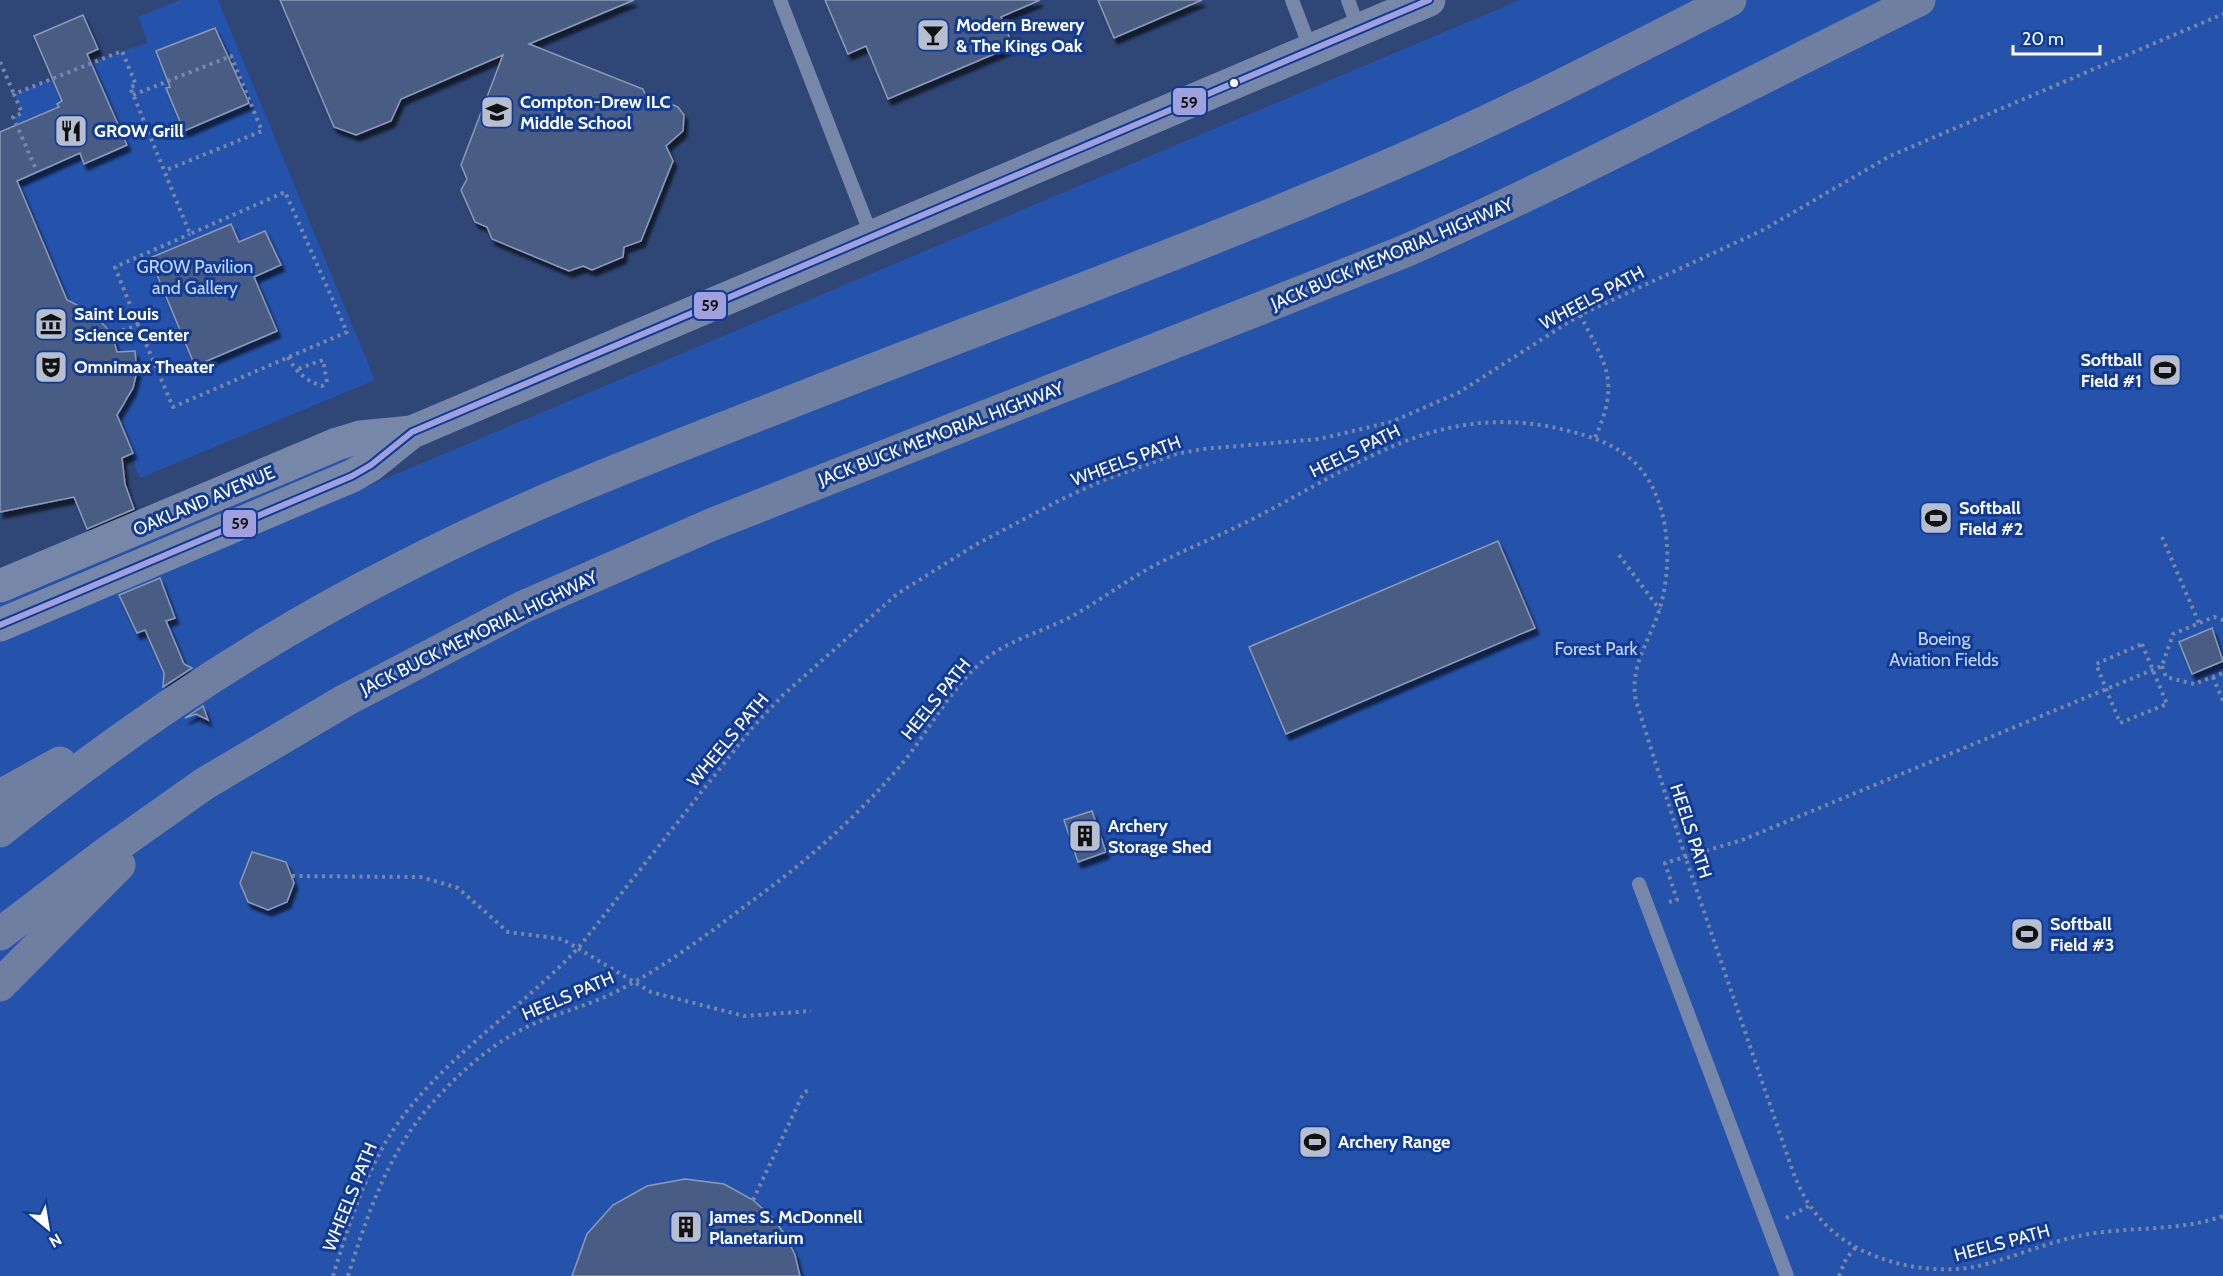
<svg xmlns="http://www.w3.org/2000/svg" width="2223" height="1276" viewBox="0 0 2223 1276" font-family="Cabin,sans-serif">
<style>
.green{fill:#2552ab}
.building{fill:#4a5d84;stroke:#8c9ab6;stroke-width:1.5;filter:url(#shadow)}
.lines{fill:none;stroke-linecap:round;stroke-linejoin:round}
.path{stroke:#7787a9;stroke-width:4;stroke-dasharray:3 4.5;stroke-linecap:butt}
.service{stroke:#7787a9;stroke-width:14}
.tertiary{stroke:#7787a9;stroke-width:33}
.motorway{stroke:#6f7fa1;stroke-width:33}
.bus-1-casing{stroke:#113b94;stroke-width:10}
.bus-1{stroke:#a0a0df;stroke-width:6}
.bus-dot{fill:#fff;stroke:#113b94;stroke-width:2}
.labels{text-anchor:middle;stroke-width:6;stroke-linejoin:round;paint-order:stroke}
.poi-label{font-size:18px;font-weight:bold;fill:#fff;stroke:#113b94;text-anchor:start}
.street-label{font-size:18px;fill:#fff;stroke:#113b94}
.park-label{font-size:18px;fill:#c7d9fd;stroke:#113b94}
.line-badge{stroke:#113b94;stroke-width:2}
.pale-badge-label{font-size:16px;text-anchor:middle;font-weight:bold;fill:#111}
</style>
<defs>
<filter id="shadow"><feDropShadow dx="3.5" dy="6" stdDeviation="1.5" flood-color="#0009"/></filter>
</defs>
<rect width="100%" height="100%" fill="#2f4676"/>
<g class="green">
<path d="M180,0H218L375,380L140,478L15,174L35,167L13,117L22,113L14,94L122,51L148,43L138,17Z"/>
<path d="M1520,0H2223V1276H0V641Z"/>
<path d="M349,455L351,462L0,612V601Z"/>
</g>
<g class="building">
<path d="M280,0H634L529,44L643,89L652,110L671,104L678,107L684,115L683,131L666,146L673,161L641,241L624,247L623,257L592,270L583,266L569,271L492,239L487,227L475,222L461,190L467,179L461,165L503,55L401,99L391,121L356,135L334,127Z"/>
<path d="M825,0H1040L1001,17L1013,46L888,99L866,46L848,54Z"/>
<path d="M1098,0H1202L1114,38Z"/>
<path d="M83,15L98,49L87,54L127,145L84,164L80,153L17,181L67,300L93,313L112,334L117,352L135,351L137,371L133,388L117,415L133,453L122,458L125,484L134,509L87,529L74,497L0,512V132L59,107L57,104L62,101L34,36Z"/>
<path d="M215,28L249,103L184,131L166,88L170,87L156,51Z"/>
<path d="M231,224L239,242L265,231L281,265L254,277L277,331L195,366L150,258Z"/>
<path d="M1498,541L1535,628L1286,734L1249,647Z"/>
<path d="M160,578L175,618L166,621L184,664L192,668L163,687L164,673L145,630L137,633L119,595Z"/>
<path d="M2212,628L2223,661L2192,674L2179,642Z"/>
<path d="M203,706L208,720L196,714L185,718Z"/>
<path d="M1092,811L1106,852L1078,862L1064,820Z"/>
<path d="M252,852L286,862L294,883L287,902L268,910L248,902L240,883Z"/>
<path d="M685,1179L724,1184L753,1200L773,1218L786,1236L795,1255L800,1276H572L587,1234L613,1205L647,1186Z"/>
</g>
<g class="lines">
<g class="path">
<path d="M0,62L14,94"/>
<path d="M133,95L231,56L262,131L164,171"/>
<path d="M35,167L13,117L22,113L14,94L122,51L136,85L130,87L190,234L285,192L347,332L173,407L138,325L112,334"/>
<path d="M1580,315C1607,367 1620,381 1595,438"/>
<path d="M138,325L115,267L190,234"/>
<path d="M288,357C296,372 306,381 322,386L327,382L323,360L295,370"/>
<path d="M2162,537L2199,623"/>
<path d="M1619,555L1660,610"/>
<path d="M2142,644L2167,704L2120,723L2096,664Z"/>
<path d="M2162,666L2166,677L2194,684L2223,673"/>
<path d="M2213,677L2223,701"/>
<path d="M292,876L421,877L458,888L508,932L562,939L651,992L744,1016L811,1011"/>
<path d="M1669,902L1677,900L1665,863L1742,840L2162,666L2173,634L2214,617L2223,620"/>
<path d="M753,1200L803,1094L808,1090"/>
<path d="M1786,1218L1809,1206"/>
<path d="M333,1276C350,1220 370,1157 407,1111C456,1049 525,1005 579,947L752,728L783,695L897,594L975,545L1062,499L1104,480L1176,454L1203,449L1319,439L1391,422L1458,393L1580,315L1763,230L1890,156L2223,14"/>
<path d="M348,1276C368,1213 389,1149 435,1100C462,1070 494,1042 531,1025C560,1012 591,1005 619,990C669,965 715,928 760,895C812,857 864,810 905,760C932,726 953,684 988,657C1015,637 1052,629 1081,611C1108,595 1133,576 1161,562C1195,545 1231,531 1264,513C1369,458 1448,398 1573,432C1597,438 1622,448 1639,467C1671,504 1673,567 1659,611C1649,642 1629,667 1636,701L1685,856L1793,1172C1799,1187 1806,1202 1817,1215C1852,1259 1921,1276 1974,1267C2011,1259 2046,1242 2084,1235C2129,1226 2179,1232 2223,1216"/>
<path d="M1839,1276L1846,1259L1856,1247"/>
</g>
<g class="service">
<path d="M780,0L872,237"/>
<path d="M1292,0L1311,50"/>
<path d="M1348,0L1359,30"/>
<path d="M1639,884L1787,1276"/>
</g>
<g class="tertiary">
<path d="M0,586L337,444L360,437L412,432"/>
<path d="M0,625L352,476L371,465L412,432L1429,0"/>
</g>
<g class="motorway">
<path d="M0,796L60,763"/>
<path d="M0,831C122,733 256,642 396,571C519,507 649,457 778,407C973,330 1171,258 1364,176C1489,124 1609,62 1730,0"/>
<path d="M0,934L108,852L204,784L344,701L523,607L713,524L1403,252C1579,174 1747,84 1919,0"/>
<path d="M0,985L119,865"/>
</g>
<g class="bus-1-casing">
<path id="bus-1" d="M0,625L352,476L371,465L412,432L1429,0"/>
</g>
<use href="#bus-1" class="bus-1"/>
</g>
<defs>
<g id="bar-square" transform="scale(1.725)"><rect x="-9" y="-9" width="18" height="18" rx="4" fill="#b6becf" stroke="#113b94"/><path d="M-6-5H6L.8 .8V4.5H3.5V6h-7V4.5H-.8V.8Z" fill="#111"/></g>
<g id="school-square" transform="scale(1.725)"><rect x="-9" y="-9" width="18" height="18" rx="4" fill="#b6becf" stroke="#113b94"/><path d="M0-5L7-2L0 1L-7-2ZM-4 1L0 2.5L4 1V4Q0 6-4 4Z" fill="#111"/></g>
<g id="restaurant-square" transform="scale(1.725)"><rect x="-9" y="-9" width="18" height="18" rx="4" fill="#b6becf" stroke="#113b94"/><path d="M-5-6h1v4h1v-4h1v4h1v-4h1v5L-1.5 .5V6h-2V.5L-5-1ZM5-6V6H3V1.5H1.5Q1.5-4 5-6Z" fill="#111"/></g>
<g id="museum-square" transform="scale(1.725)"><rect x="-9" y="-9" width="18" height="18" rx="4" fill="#b6becf" stroke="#113b94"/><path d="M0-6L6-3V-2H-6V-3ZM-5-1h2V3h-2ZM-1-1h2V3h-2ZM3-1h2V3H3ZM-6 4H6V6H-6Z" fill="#111"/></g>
<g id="theatre-square" transform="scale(1.725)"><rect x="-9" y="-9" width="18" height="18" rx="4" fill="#b6becf" stroke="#113b94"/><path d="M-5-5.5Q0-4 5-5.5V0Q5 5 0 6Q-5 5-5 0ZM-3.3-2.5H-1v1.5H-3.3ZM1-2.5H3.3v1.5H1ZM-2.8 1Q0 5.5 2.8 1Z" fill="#111"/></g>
<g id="stadium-square" transform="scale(1.725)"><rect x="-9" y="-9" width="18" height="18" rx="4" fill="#b6becf" stroke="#113b94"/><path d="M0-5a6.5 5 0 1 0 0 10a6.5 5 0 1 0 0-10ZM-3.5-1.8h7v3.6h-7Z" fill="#111"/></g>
<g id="building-square" transform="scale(1.725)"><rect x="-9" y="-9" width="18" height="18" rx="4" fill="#b6becf" stroke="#113b94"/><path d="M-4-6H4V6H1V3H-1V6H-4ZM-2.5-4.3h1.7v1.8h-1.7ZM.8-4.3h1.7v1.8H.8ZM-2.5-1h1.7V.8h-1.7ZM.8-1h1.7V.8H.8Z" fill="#111"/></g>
</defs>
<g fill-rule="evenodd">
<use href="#bar-square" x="933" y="35"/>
<use href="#school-square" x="497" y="112"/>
<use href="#restaurant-square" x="71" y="131"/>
<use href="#museum-square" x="51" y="324"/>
<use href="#theatre-square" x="51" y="367"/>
<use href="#stadium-square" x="2165" y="370"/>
<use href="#stadium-square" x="1936" y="518"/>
<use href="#building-square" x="1085" y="836"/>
<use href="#stadium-square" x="2027" y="934"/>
<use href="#stadium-square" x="1315" y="1142"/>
<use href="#building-square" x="686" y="1227"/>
</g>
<circle class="bus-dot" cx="1234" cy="83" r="5"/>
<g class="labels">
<g class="poi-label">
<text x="956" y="31">Modern Brewery<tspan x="956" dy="21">&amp; The Kings Oak</tspan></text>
<text x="520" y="108">Compton-Drew ILC<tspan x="520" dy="21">Middle School</tspan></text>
<text x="94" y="137">GROW Grill</text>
<text x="74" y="320">Saint Louis<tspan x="74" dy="21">Science Center</tspan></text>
<text x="2142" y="366" text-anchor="end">Softball<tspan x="2142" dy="21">Field #1</tspan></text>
<text x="74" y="373">Omnimax Theater</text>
<text x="1959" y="514">Softball<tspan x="1959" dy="21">Field #2</tspan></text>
<text x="1108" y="832">Archery<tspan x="1108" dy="21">Storage Shed</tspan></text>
<text x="2050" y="930">Softball<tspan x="2050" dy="21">Field #3</tspan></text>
<text x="1338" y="1148">Archery Range</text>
<text x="709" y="1223">James S. McDonnell<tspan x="709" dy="21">Planetarium</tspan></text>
</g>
<g class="street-label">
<text transform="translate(1392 254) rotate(-23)" y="6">JACK BUCK MEMORIAL HIGHWAY</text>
<text transform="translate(1592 298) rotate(-28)" y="6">WHEELS PATH</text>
<text transform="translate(941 434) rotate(-21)" y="6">JACK BUCK MEMORIAL HIGHWAY</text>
<text transform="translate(1355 451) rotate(-26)" y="6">HEELS PATH</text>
<text transform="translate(1126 461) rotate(-20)" y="6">WHEELS PATH</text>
<text transform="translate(204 501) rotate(-23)" y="6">OAKLAND AVENUE</text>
<text transform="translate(479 633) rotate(-26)" y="6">JACK BUCK MEMORIAL HIGHWAY</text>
<text transform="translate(936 699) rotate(-51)" y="6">HEELS PATH</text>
<text transform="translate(728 740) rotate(-50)" y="6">WHEELS PATH</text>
<text transform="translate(1691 831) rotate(72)" y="6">HEELS PATH</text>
<text transform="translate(568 996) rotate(-23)" y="6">HEELS PATH</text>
<text transform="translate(350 1197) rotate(-68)" y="6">WHEELS PATH</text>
<text transform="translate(2002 1243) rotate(-15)" y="6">HEELS PATH</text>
</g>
<g class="park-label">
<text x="195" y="273">GROW Pavilion<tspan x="195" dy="21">and Gallery</tspan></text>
<text x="1944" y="645">Boeing<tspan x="1944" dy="21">Aviation Fields</tspan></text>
<text x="1596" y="655">Forest Park</text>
</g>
</g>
<g class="line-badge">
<rect x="1172" y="87" width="35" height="29" rx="6" fill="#a0a0df"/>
<rect x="693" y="291" width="34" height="29" rx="6" fill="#a0a0df"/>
<rect x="222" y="509" width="35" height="29" rx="6" fill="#a0a0df"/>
</g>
<g class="pale-badge-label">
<text x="1189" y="108">59</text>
<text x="710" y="311">59</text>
<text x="240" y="529">59</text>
</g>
<g transform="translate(48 1228) rotate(150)" stroke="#113b94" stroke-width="4.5" paint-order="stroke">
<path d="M0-4.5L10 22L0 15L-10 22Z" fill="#ffffff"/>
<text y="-9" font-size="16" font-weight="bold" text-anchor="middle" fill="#ffffff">N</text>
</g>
<path d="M2013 45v9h87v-9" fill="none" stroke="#ffffff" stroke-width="3"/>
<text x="2022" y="45" font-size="18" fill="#ffffff" stroke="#113b94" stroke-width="4.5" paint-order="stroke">20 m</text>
</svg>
